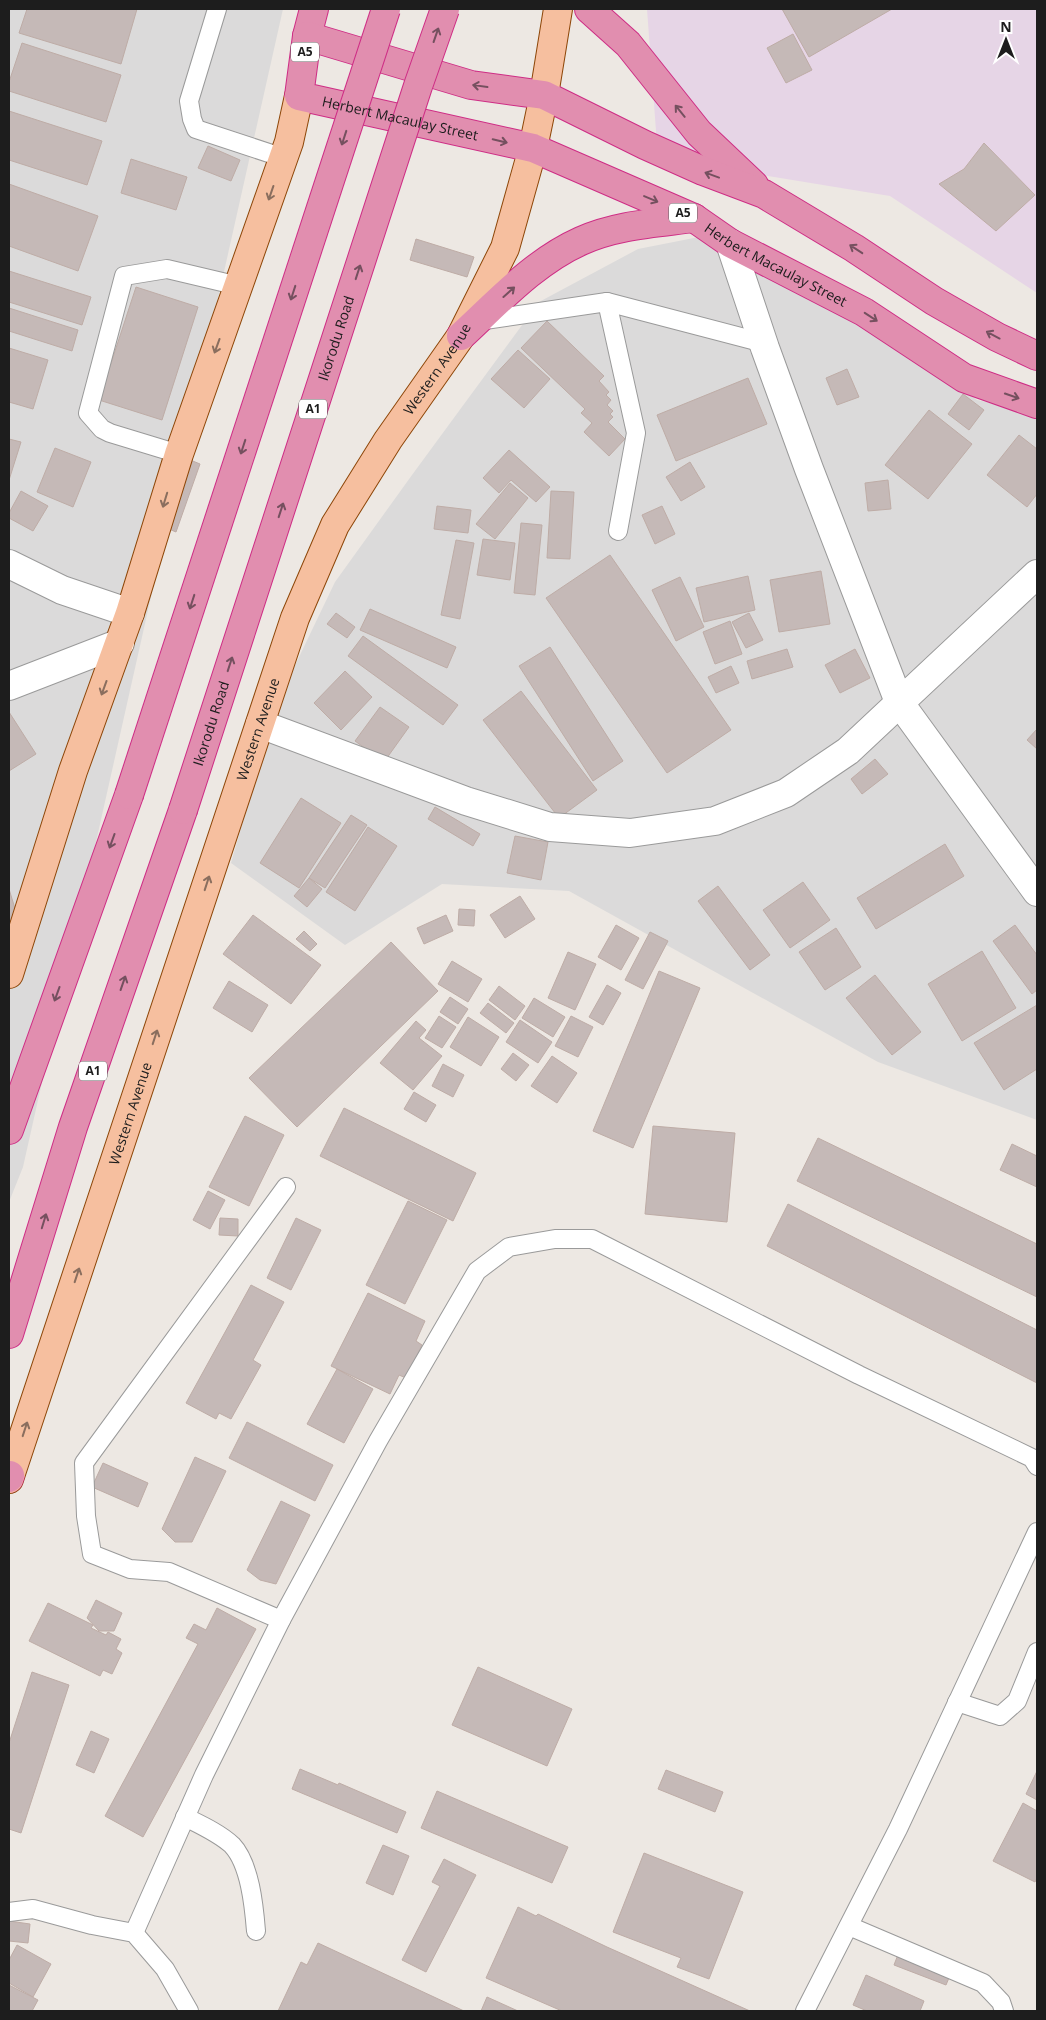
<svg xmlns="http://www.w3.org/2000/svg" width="1046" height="2020" viewBox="0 0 1046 2020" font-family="'Open Sans',sans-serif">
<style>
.residential{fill:#dbdada}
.industrial{fill:#e6d5e6}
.building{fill:#c5b9b7;stroke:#beaca6}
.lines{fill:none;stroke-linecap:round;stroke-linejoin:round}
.lane-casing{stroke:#9a9a9a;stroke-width:20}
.street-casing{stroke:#9a9a9a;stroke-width:30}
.primary-casing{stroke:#8d4608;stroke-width:30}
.highway-casing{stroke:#ce2d85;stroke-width:30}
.lane{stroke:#fff;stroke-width:18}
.street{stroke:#fff;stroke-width:28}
.primary{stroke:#f6bf9f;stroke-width:28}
.highway{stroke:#e18eaf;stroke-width:28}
.highway-bridge-casing{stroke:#ce2d85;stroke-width:30;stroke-linecap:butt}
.highway-bridge{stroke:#e18eaf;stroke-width:28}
.oneway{stroke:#75505f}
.oneway2{stroke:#8a6e5e}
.labels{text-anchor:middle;stroke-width:4;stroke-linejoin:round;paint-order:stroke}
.shield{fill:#fff;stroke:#616161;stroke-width:1}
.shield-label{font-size:12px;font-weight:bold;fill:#1d1d1d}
.street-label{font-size:14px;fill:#1d1d1d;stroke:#fff}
</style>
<rect width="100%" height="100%" fill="#ede8e3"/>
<g class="residential">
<path d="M9,9H283L23,1167L9,1202Z"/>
<path d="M699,237L804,273L977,400L1037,413V1120L878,1062L569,891L442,884L345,945L231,863L277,703L335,582L412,475L539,302L638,249Z"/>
</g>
<path class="industrial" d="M647,9H1037V293L890,196L658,158Z"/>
<g class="building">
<path d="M27,9H137L121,64L19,33Z"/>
<path d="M782,9H892L809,57Z"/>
<path d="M793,34L812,70L786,83L767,48Z"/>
<path d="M22,43L121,75L106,122L9,91V82Z"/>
<path d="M9,111L102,141L87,185L9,160Z"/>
<path d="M984,143L1035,195L996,231L939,184L964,169Z"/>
<path d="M208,146L240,160L231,181L198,168Z"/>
<path d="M131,159L187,177L176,210L121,193Z"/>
<path d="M9,184L98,216L78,271L9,246Z"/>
<path d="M416,239L474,257L467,277L410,260Z"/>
<path d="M9,271L91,297L82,325L9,302Z"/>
<path d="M136,287L198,307L162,420L99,400Z"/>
<path d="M9,308L78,330L72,351L9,331Z"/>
<path d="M547,321L604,376L599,381L609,392L606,395L611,400L607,405L613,411L610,414L613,417L608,422L625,439L609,456L584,432L592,423L581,413L585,409L521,348Z"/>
<path d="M9,348L48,360L33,409L9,402Z"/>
<path d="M518,350L550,379L524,408L491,379Z"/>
<path d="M847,369L859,397L837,405L826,378Z"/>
<path d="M748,378L767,424L676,461L657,415Z"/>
<path d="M963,394L984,410L969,430L948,414Z"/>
<path d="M929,410L972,444L928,499L885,465Z"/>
<path d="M1019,435L1037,449V494L1027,507L987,475Z"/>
<path d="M9,439L21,442L9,480Z"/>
<path d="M55,448L91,462L73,507L37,492Z"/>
<path d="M509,450L550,487L536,502L511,480L499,493L483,478Z"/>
<path d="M188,459L200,464L176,532L164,527Z"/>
<path d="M690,462L705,487L681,501L666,477Z"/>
<path d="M888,480L891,509L868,511L865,483Z"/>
<path d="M510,483L528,498L495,539L476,524Z"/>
<path d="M21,491L48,506L33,531L9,518V513Z"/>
<path d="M551,491L574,492L570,559L547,558Z"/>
<path d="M437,506L471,510L468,533L434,529Z"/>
<path d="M662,506L675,534L655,544L642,515Z"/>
<path d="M521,523L542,525L535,595L514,593Z"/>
<path d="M483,539L515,543L510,580L477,575Z"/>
<path d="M456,540L474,543L460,619L441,615Z"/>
<path d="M610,555L731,730L667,773L546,598Z"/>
<path d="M821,571L830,624L779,632L770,580Z"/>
<path d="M748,576L755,610L704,622L696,588Z"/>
<path d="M680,577L704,627L676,641L652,590Z"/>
<path d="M370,609L456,647L447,668L360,630Z"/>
<path d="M336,613L355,627L347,638L327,624Z"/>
<path d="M749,613L763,640L746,648L732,622Z"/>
<path d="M730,621L742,654L715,664L703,632Z"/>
<path d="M363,636L458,705L443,725L348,656Z"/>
<path d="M550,647L623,761L593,781L519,666Z"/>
<path d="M787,649L793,667L752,679L747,661Z"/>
<path d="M855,649L870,678L840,693L825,665Z"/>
<path d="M731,666L739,683L716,693L708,677Z"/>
<path d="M345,671L372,697L341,730L314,703Z"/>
<path d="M521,691L597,790L559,818L483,720Z"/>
<path d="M380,707L409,727L384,762L355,741Z"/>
<path d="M9,712L36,754L9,771Z"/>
<path d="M1037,729V749L1027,740Z"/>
<path d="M875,759L888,774L862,794L851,779Z"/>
<path d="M301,798L341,823L299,888L260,863Z"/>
<path d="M435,807L480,834L473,846L428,819Z"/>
<path d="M351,815L367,825L325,888L309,878Z"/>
<path d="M368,827L397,846L355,911L326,892Z"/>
<path d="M515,836L548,842L541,880L507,873Z"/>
<path d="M945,844L964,876L876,929L857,898Z"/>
<path d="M309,878L322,889L307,907L294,896Z"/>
<path d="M803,882L830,920L790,948L763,910Z"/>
<path d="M718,886L770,955L750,970L698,901Z"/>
<path d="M9,889L20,925L9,928Z"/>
<path d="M520,896L535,919L505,938L490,915Z"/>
<path d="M459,909L475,910L474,926L458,925Z"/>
<path d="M253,915L321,965L291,1004L223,954Z"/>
<path d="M446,915L453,931L424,944L417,928Z"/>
<path d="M616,925L639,938L621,970L598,957Z"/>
<path d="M1015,925L1037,955V990L1032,994L993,941Z"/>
<path d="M836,928L861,967L825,990L799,952Z"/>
<path d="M304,931L317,944L310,951L296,939Z"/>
<path d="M650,932L668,941L643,989L625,980Z"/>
<path d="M391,942L438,991L297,1127L249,1078Z"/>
<path d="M982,951L1016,1008L962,1041L928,984Z"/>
<path d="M568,952L596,964L575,1010L548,998Z"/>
<path d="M452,961L482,979L468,1002L438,984Z"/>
<path d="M659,971L700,988L633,1148L593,1131Z"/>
<path d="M875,975L921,1032L892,1055L846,998Z"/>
<path d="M229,981L268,1005L252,1032L213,1008Z"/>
<path d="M607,985L621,993L603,1025L589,1017Z"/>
<path d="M499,986L525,1006L515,1020L489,1000Z"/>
<path d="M450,997L468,1009L458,1024L440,1012Z"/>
<path d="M534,998L565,1017L553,1037L522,1018Z"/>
<path d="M488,1003L514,1023L506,1033L480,1013Z"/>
<path d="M1037,1005V1069L1004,1090L974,1043Z"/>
<path d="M439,1016L456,1027L442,1048L425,1038Z"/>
<path d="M571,1016L593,1027L578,1057L555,1046Z"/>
<path d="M468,1017L499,1037L481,1066L450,1047Z"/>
<path d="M520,1020L552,1042L538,1063L506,1042Z"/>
<path d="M416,1021L426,1030L419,1038L442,1056L413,1090L380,1063Z"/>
<path d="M513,1053L529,1065L516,1081L501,1069Z"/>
<path d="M552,1056L577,1073L557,1103L531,1086Z"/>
<path d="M443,1064L464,1075L453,1097L432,1086Z"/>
<path d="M414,1092L436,1105L426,1122L404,1109Z"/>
<path d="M344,1108L476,1173L453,1221L320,1156Z"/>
<path d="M245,1116L284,1135L249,1206L209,1187Z"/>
<path d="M653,1126L735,1133L727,1222L645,1214Z"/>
<path d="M818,1138L1037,1244V1297L797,1181Z"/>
<path d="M1012,1144L1037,1156V1187L1000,1170Z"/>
<path d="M208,1191L225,1200L210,1229L193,1220Z"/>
<path d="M408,1201L447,1220L405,1304L366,1285Z"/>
<path d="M788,1204L1037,1330V1383L767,1246Z"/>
<path d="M220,1218L238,1219V1236L219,1235Z"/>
<path d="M296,1218L321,1230L291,1290L267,1278Z"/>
<path d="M251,1285L284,1302L253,1360L261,1365L231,1419L219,1413L216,1419L186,1403Z"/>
<path d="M368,1293L425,1321L416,1341L422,1345L406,1378L399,1375L390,1394L331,1366Z"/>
<path d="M337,1369L373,1389L344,1443L307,1424Z"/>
<path d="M247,1422L333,1465L315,1501L229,1458Z"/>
<path d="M195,1457L226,1471L192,1542H175L162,1529Z"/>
<path d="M103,1463L148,1483L138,1507L92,1487Z"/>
<path d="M281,1501L310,1515L276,1584L260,1580L247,1570Z"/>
<path d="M96,1600L122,1613L114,1631H99L87,1618Z"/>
<path d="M48,1603L93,1625L91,1628L106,1635L108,1632L121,1639L116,1649L122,1653L112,1674L103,1670L100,1676L29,1641Z"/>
<path d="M217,1608L256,1629L143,1837L105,1816L198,1644L186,1638L194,1624L206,1630Z"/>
<path d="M478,1667L572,1709L547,1766L452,1725Z"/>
<path d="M32,1672L69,1685L21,1833L9,1829V1743Z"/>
<path d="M91,1731L109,1739L94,1773L76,1765Z"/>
<path d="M300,1769L338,1785L339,1783L406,1812L397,1833L292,1789Z"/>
<path d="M666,1770L723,1792L715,1812L658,1789Z"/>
<path d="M1037,1771V1800L1026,1794Z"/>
<path d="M437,1791L568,1847L552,1883L421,1828Z"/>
<path d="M1023,1803L1037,1811V1878L1035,1882L993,1861Z"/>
<path d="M383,1845L409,1856L393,1895L366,1883Z"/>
<path d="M644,1853L743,1892L709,1979L677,1967L681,1958L613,1932Z"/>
<path d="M444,1859L476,1875L426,1972L402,1960L440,1886L432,1882Z"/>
<path d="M518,1907L536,1916L538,1914L607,1947L750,2011H562L486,1978Z"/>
<path d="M9,1921L30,1924L28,1943L9,1941Z"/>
<path d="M318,1943L464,2011H278L301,1962L307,1965Z"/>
<path d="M17,1945L51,1964L33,1997L9,1983V1960Z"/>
<path d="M899,1952L951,1973L946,1985L894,1965Z"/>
<path d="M866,1975L924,2001L920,2011H867L853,2005Z"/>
<path d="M9,1985L38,2000L32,2011H9Z"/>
<path d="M487,1997L518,2011H481Z"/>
</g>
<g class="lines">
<g class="lane-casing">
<g id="lane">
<path d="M217,9L189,101L192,119L196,129L284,158"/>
<path d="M607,302L764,343"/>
<path d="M478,321L607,302L636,433L618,531"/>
<path d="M179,454L110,433L102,429L88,413L124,276L167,269L239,286"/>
<path d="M281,1620L169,1572L130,1569L92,1554L86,1516L84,1463L286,1187"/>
<path d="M957,1702L1000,1716L1017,1701L1037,1652"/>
<path d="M185,1817C201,1825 219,1833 232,1845C250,1864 254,1906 256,1931"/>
<path d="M9,1912L33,1909L92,1925L134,1933L165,1969L189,2011"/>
<path d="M849,1926L983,1983L1001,2002L1004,2011"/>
<path d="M134,1933L204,1775L281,1620L378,1441L477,1271L509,1247L555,1239H592L859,1375L1032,1458L1037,1466"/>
<path d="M805,2011L898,1829L1037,1532"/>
</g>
</g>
<g class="street-casing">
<g id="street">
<path d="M730,243L765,348L809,469L899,702L1037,892"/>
<path d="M9,564L62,590L130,613"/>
<path d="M9,686L120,643"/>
<path d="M260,724L466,801L550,827L630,833L715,821L786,793L848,751L1037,574"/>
</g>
</g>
<g class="primary-casing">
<g id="primary">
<path d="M9,974L73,771L130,613L179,454L289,142L299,96"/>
<path id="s1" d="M9,1479L295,618L335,525L388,440L461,336L505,248L533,148L544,95L558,9"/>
</g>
</g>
<g class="highway-casing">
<g id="highway">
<path id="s2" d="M314,9L307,36L299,96L533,148L694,218L730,243L864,312L964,378L1037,404"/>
<path d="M589,9L628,44L699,133L754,185"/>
<path d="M307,36L471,85L544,95L645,145L703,171L764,194L854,248L934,301L997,337L1037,356"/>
<path d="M461,336C498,302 534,262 581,241C616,225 656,223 694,218"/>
<path d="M9,1130L129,795"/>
<path d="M9,1334L73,1127L183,810"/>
<path d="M9,1478L10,1475"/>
</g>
</g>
<use href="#lane" class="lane"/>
<use href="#street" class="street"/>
<use href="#primary" class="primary"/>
<use href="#highway" class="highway"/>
<g class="highway-bridge-casing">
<g id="highway-bridge">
<path d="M129,795L386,9"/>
<path id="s3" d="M183,810L418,86L445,9"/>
</g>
</g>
<use href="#highway-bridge" class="highway-bridge"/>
</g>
<defs><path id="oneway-shaft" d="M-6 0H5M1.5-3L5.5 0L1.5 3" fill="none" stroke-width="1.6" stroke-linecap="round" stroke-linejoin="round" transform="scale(1.25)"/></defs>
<g class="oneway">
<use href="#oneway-shaft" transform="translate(436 35) rotate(-71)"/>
<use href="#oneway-shaft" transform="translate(480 86) rotate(-172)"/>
<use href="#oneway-shaft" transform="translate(680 111) rotate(-129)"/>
<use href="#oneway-shaft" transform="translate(344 138) rotate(108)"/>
<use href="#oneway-shaft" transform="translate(500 141) rotate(13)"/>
<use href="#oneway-shaft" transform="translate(712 175) rotate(-160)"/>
<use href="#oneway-shaft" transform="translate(651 199) rotate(23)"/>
<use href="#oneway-shaft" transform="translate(856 249) rotate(-147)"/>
<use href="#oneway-shaft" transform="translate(358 272) rotate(-72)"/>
<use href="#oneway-shaft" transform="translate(509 292) rotate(-42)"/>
<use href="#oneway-shaft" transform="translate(293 293) rotate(108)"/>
<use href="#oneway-shaft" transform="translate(871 317) rotate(33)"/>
<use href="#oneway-shaft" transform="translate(993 335) rotate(-152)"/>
<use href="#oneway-shaft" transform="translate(1012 396) rotate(19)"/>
<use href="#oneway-shaft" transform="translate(243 447) rotate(108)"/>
<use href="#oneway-shaft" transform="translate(281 510) rotate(-72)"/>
<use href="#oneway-shaft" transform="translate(192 602) rotate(108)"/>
<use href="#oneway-shaft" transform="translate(230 664) rotate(-72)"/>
<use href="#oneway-shaft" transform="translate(112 841) rotate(110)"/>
<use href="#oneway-shaft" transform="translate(123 983) rotate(-71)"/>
<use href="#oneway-shaft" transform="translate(57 994) rotate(110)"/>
<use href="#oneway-shaft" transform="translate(44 1221) rotate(-73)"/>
</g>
<g class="oneway2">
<use href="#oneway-shaft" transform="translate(271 193) rotate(109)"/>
<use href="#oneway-shaft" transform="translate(217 346) rotate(110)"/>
<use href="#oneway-shaft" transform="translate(165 500) rotate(107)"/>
<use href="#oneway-shaft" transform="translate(104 688) rotate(110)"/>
<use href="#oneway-shaft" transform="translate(207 883) rotate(-72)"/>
<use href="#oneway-shaft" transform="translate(155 1037) rotate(-72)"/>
<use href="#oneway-shaft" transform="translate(77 1275) rotate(-72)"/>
<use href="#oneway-shaft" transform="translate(25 1429) rotate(-72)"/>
</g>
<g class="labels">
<g class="shield">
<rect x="291" y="42.5" width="28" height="19" rx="4"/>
<rect x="669" y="203.5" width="28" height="19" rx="4"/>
<rect x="299" y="399.5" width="28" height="19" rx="4"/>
<rect x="79" y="1061.5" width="28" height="19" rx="4"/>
</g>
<g class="shield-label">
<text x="305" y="56">A5</text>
<text x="683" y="217">A5</text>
<text x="313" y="413">A1</text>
<text x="93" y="1075">A1</text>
</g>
<g class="street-label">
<text dy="5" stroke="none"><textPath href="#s2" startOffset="192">Herbert Macaulay Street</textPath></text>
<text dy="5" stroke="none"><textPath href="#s2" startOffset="598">Herbert Macaulay Street</textPath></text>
<text dy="5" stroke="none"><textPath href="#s3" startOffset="496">Ikorodu Road</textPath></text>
<text dy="5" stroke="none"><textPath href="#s1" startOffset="1195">Western Avenue</textPath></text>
<text dy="5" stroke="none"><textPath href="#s3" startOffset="91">Ikorodu Road</textPath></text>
<text dy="5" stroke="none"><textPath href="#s1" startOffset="790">Western Avenue</textPath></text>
<text dy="5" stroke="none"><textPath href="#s1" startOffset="385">Western Avenue</textPath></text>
</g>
</g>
<rect width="1046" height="2020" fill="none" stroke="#1d1d1d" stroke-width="20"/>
<g transform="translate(1006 40)" stroke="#ffffff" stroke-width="4" paint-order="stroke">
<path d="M0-4L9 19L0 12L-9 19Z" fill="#1d1d1d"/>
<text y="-8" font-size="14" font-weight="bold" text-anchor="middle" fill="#1d1d1d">N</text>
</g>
</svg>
